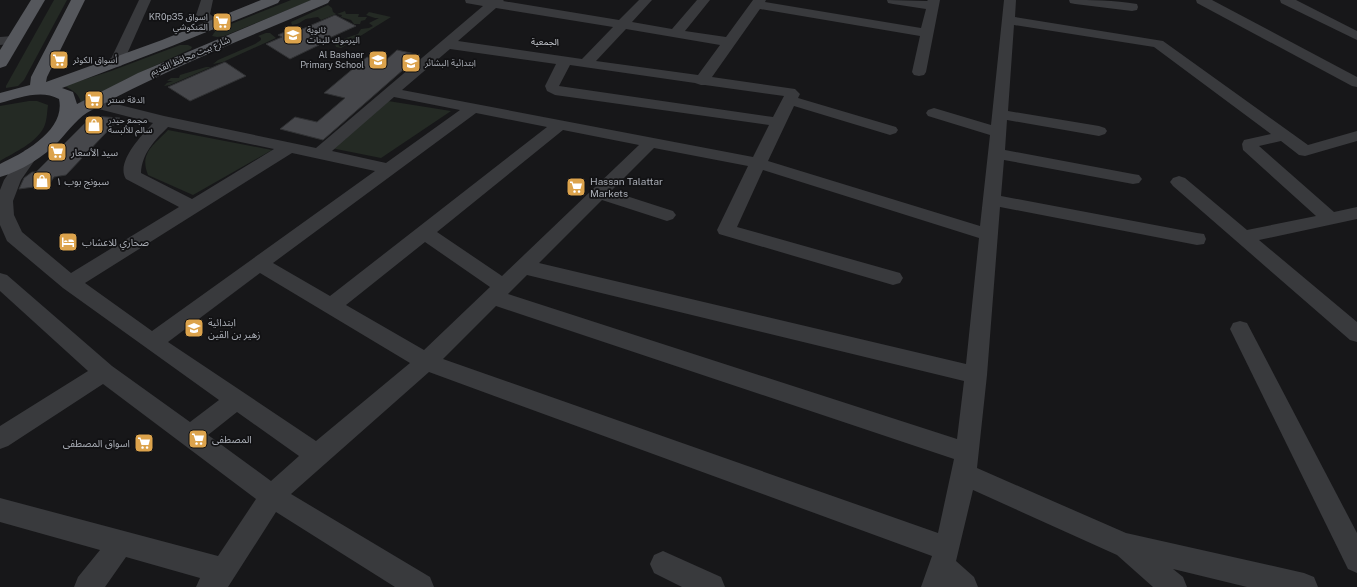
<svg xmlns="http://www.w3.org/2000/svg" width="1357" height="587" viewBox="0 0 1357 587" font-family="'Public Sans','Noto Sans Arabic',sans-serif">
<style>
.green{fill:#242a24}
.building{fill:#46474b;stroke:#313234}
.lines{fill:none;stroke-linecap:round;stroke-linejoin:round}
.minor{fill:#393a3d;fill-rule:evenodd}
.major{fill:#55575c;fill-rule:evenodd}
.labels{text-anchor:middle;stroke-width:3.5;stroke-linejoin:round;paint-order:stroke}
.far-poi-label{font-size:9px;fill:#abafb7;stroke:#121214;text-anchor:start}
.far-neighbourhood-label{font-size:9px;fill:#cbced4;stroke:#121214}
.far-street-label{font-size:9px;fill:#abafb7;stroke:#121214}
.poi-label{font-size:10px;fill:#abafb7;stroke:#121214;text-anchor:start}
</style>
<rect width="100%" height="100%" fill="#171719"/>
<g class="green">
<path d="M54,0H67L24,80L18,86L6,88V86Z"/>
<path d="M291,0H312L224,36L217,37L212,36L216,30Z"/>
<path d="M328,5L332,8L333,12L336,14L321,20L318,17C314,18 307,18 304,20C299,23 299,24 292,25L291,22Z"/>
<path d="M345,11L346,14H359L358,17H367L365,20L361,21L360,24H354L351,20L341,17L342,15L337,14Z"/>
<path d="M369,12L391,17L341,48L336,47L335,44L346,38L358,34L361,29L369,28L373,26L369,23L379,18H375L366,15Z"/>
<path d="M266,33H270L276,38L223,62L213,64L218,60L255,44L261,40V38L258,36Z"/>
<path d="M180,45H188L192,47L191,49L126,79L81,105C81,95 73,90 64,86L111,71Z"/>
<path d="M206,67H211L170,85L164,86L167,83L173,81H167L171,78H179L180,75Z"/>
<path d="M29,101H37L48,105C47,112 47,121 44,127C36,143 15,152 0,161V106Z"/>
<path d="M388,101L451,111L381,158L331,148Z"/>
<path d="M168,130L272,150L193,195L148,175C139,153 154,145 168,130Z"/>
</g>
<g class="building">
<path d="M335,15L356,26L316,44L319,45L290,59L266,44L282,37L278,35L295,27L300,30Z"/>
<path d="M397,50L420,55L323,140L280,129L295,117L317,122L345,98L324,93L367,57L385,61Z"/>
<path d="M225,62L246,76L190,101L168,87Z"/>
<path d="M92,116L120,118L66,175L54,177L49,185L19,189L24,178L32,172H36Z"/>
</g>
<g class="lines">
<g class="minor">
<path d="M139,0H151L123,63L121,66L116,67L111,66L109,63Z"/>
<path d="M201,0H213L210,14L221,24L219,27H209L196,15Z"/>
<path d="M465,0H504L503,1L619,20L639,0H652L632,22L672,29L697,0H710L685,31L726,37L753,0H766L765,2L921,28L926,9L893,4L888,3L887,0L927,1L928,0H940L926,72L924,75L919,76L914,75L912,72L920,36L760,9L712,77L795,89L800,94L798,98L896,127L898,130L896,133L890,135L794,106L768,161L980,226L990,135L928,116L926,113L928,110L934,108L991,125L1004,0H1016L1015,17L1163,41L1308,145L1357,131V141L1305,156L1299,155L1281,141L1259,146L1334,212L1357,207V219L1259,240L1357,322V342L1350,340L1173,186L1170,182L1173,178L1179,176L1185,178L1247,230L1316,216L1243,150L1242,144L1244,140L1271,134L1154,47L1014,25L1008,111L1099,126L1105,128L1107,131L1105,134L1099,136L1007,120L1005,150L1133,174L1139,175L1142,179L1139,183L1133,184L1004,160L1001,196L1197,233L1204,234L1206,239L1204,244L1197,245L1000,207L987,375L977,468L1126,533L1304,573L1314,577L1318,587H1247L1173,569L1183,577L1187,587H1153L1117,555L973,490L956,561L974,577L978,587H921L932,556L429,372L291,494L430,577L434,587H395L276,512L228,587H196L200,578L126,557L105,587H74L78,577L100,550L0,522V498L218,556L256,499L103,384L8,446L0,449V426L88,371L0,291V273L7,275L112,366L190,422L219,400L63,288L7,241L0,225V190L4,180L25,150L31,149L37,150L39,154L21,180L13,201L14,215L22,232L71,273L179,207L126,179C115,162 143,134 153,123L87,106L84,103L87,100L92,98L164,116L316,148L483,6L466,3ZM496,8L613,27L582,59L458,41ZM626,29L720,45L698,75L596,61ZM450,49L556,64L545,86L547,91L555,95L769,125L753,157L402,90ZM570,65L695,83L701,85H705L784,96L773,117L559,86ZM394,97L460,110L386,163L332,151ZM476,113L547,127L330,296L273,263ZM168,127L274,149L192,199L141,173C142,153 155,140 168,127ZM563,130L639,145L502,276L437,232ZM654,148L748,166L717,230L719,234L893,285L900,283L903,278L900,273L737,227L763,170L979,238L966,364L539,263L602,200L667,221L673,219L676,215L673,211L611,191ZM292,153L375,171L152,331L85,283ZM425,242L490,287L424,350L346,305ZM260,273L410,363L316,441L168,342ZM527,275L964,381L957,439L508,294ZM496,306L954,459L938,533L443,359ZM237,412L299,456L271,481L208,435Z"/>
<path d="M1069,0C1091,0 1114,0 1137,4L1138,7L1137,10L1132,11L1075,4L1070,3Z"/>
<path d="M1196,0H1212L1357,77V87L1352,86L1197,3Z"/>
<path d="M1280,0H1296L1357,31V40L1281,3Z"/>
<path d="M13,36L18,37L20,40L18,43L0,45V37Z"/>
<path d="M1240,321L1247,323L1357,533V573L1348,569L1230,329L1233,323Z"/>
<path d="M663,551L721,577L725,587H682L654,573L650,564L654,555Z"/>
</g>
<g class="major">
<path d="M31,0H45L8,63L6,66L0,68V50Z"/>
<path d="M71,0H85L47,77L46,82L162,40L261,0H280L278,3L172,46L62,88L73,92L77,104L138,73L311,0H330L328,3C249,37 168,68 92,110C78,117 70,129 59,141C44,157 21,171 0,177V164C24,153 66,130 59,99C41,89 19,98 0,103V93L30,85L31,77Z"/>
</g>
</g>
<defs>
<g id="supermarket-square" transform="scale(1)"><rect x="-9" y="-9" width="18" height="18" rx="4" fill="#dca34c" stroke="#121214"/><path d="M-6-5.5h2.5l.6 2H6L4.5 2H-2.5L-4.4-4H-6ZM-1.5 3.2a1.3 1.3 0 1 0 .1 0ZM3 3.2a1.3 1.3 0 1 0 .1 0Z" fill="#fff"/></g>
<g id="school-square" transform="scale(1)"><rect x="-9" y="-9" width="18" height="18" rx="4" fill="#dca34c" stroke="#121214"/><path d="M0-5L7-2L0 1L-7-2ZM-4 1L0 2.5L4 1V4Q0 6-4 4Z" fill="#fff"/></g>
<g id="shop-square" transform="scale(1)"><rect x="-9" y="-9" width="18" height="18" rx="4" fill="#dca34c" stroke="#121214"/><path d="M-5-2.5h2.3a2.7 3.5 0 0 1 5.4 0H5L5.5 6h-11ZM-1.5-2.5h3a1.5 2.3 0 0 0-3 0Z" fill="#fff"/></g>
<g id="hotel-square" transform="scale(1)"><rect x="-9" y="-9" width="18" height="18" rx="4" fill="#dca34c" stroke="#121214"/><path d="M-6-4.5h1.5V1H6V5H4.5V3h-9V5H-6ZM-4 0a1.8 1.8 0 1 1 3.6 0ZM.5 0V-2.5h3Q6-2.5 6 0Z" fill="#fff"/></g>
</defs>
<g fill-rule="evenodd">
<use href="#supermarket-square" x="222" y="22"/>
<use href="#school-square" x="293" y="35"/>
<use href="#supermarket-square" x="59" y="60"/>
<use href="#school-square" x="378" y="60"/>
<use href="#school-square" x="411" y="63"/>
<use href="#supermarket-square" x="94" y="100"/>
<use href="#shop-square" x="94" y="125"/>
<use href="#supermarket-square" x="57" y="152"/>
<use href="#shop-square" x="42" y="181"/>
<use href="#supermarket-square" x="576" y="187"/>
<use href="#hotel-square" x="68" y="242"/>
<use href="#school-square" x="194" y="328"/>
<use href="#supermarket-square" x="198" y="439"/>
<use href="#supermarket-square" x="144" y="443"/>
</g>
<g class="labels">
<g class="far-poi-label">
<text x="208" y="20" text-anchor="end">KR0p35 اسواق<tspan x="208" dy="10">المنكوشي</tspan></text>
<text x="307" y="33">ثانوية<tspan x="307" dy="10">اليرموك للبنات</tspan></text>
<text x="364" y="58" text-anchor="end">Al Bashaer<tspan x="364" dy="10">Primary School</tspan></text>
<text x="73" y="63">أسواق الكوثر</text>
<text x="425" y="66">ابتدائية البشائر</text>
<text x="108" y="103">الدقة سنتر</text>
<text x="108" y="123">مجمع حيدر<tspan x="108" dy="10">سالم للألبسة</tspan></text>
</g>
<g class="far-neighbourhood-label">
<text x="545" y="45">الجمعية</text>
</g>
<g class="far-street-label">
<text transform="translate(190 56) rotate(-23)" y="3">شارع بيت محافظ القديم</text>
</g>
<g class="poi-label">
<text x="71" y="156">سيد الأسعار</text>
<text x="56" y="185">سبونج بوب ١</text>
<text x="590" y="185">Hassan Talattar<tspan x="590" dy="12">Markets</tspan></text>
<text x="82" y="246">صحاري للاعشاب</text>
<text x="208" y="326">ابتدائية<tspan x="208" dy="12">زهير بن القين</tspan></text>
<text x="212" y="443">المصطفى</text>
<text x="130" y="447" text-anchor="end">اسواق المصطفى</text>
</g>
</g>
</svg>
